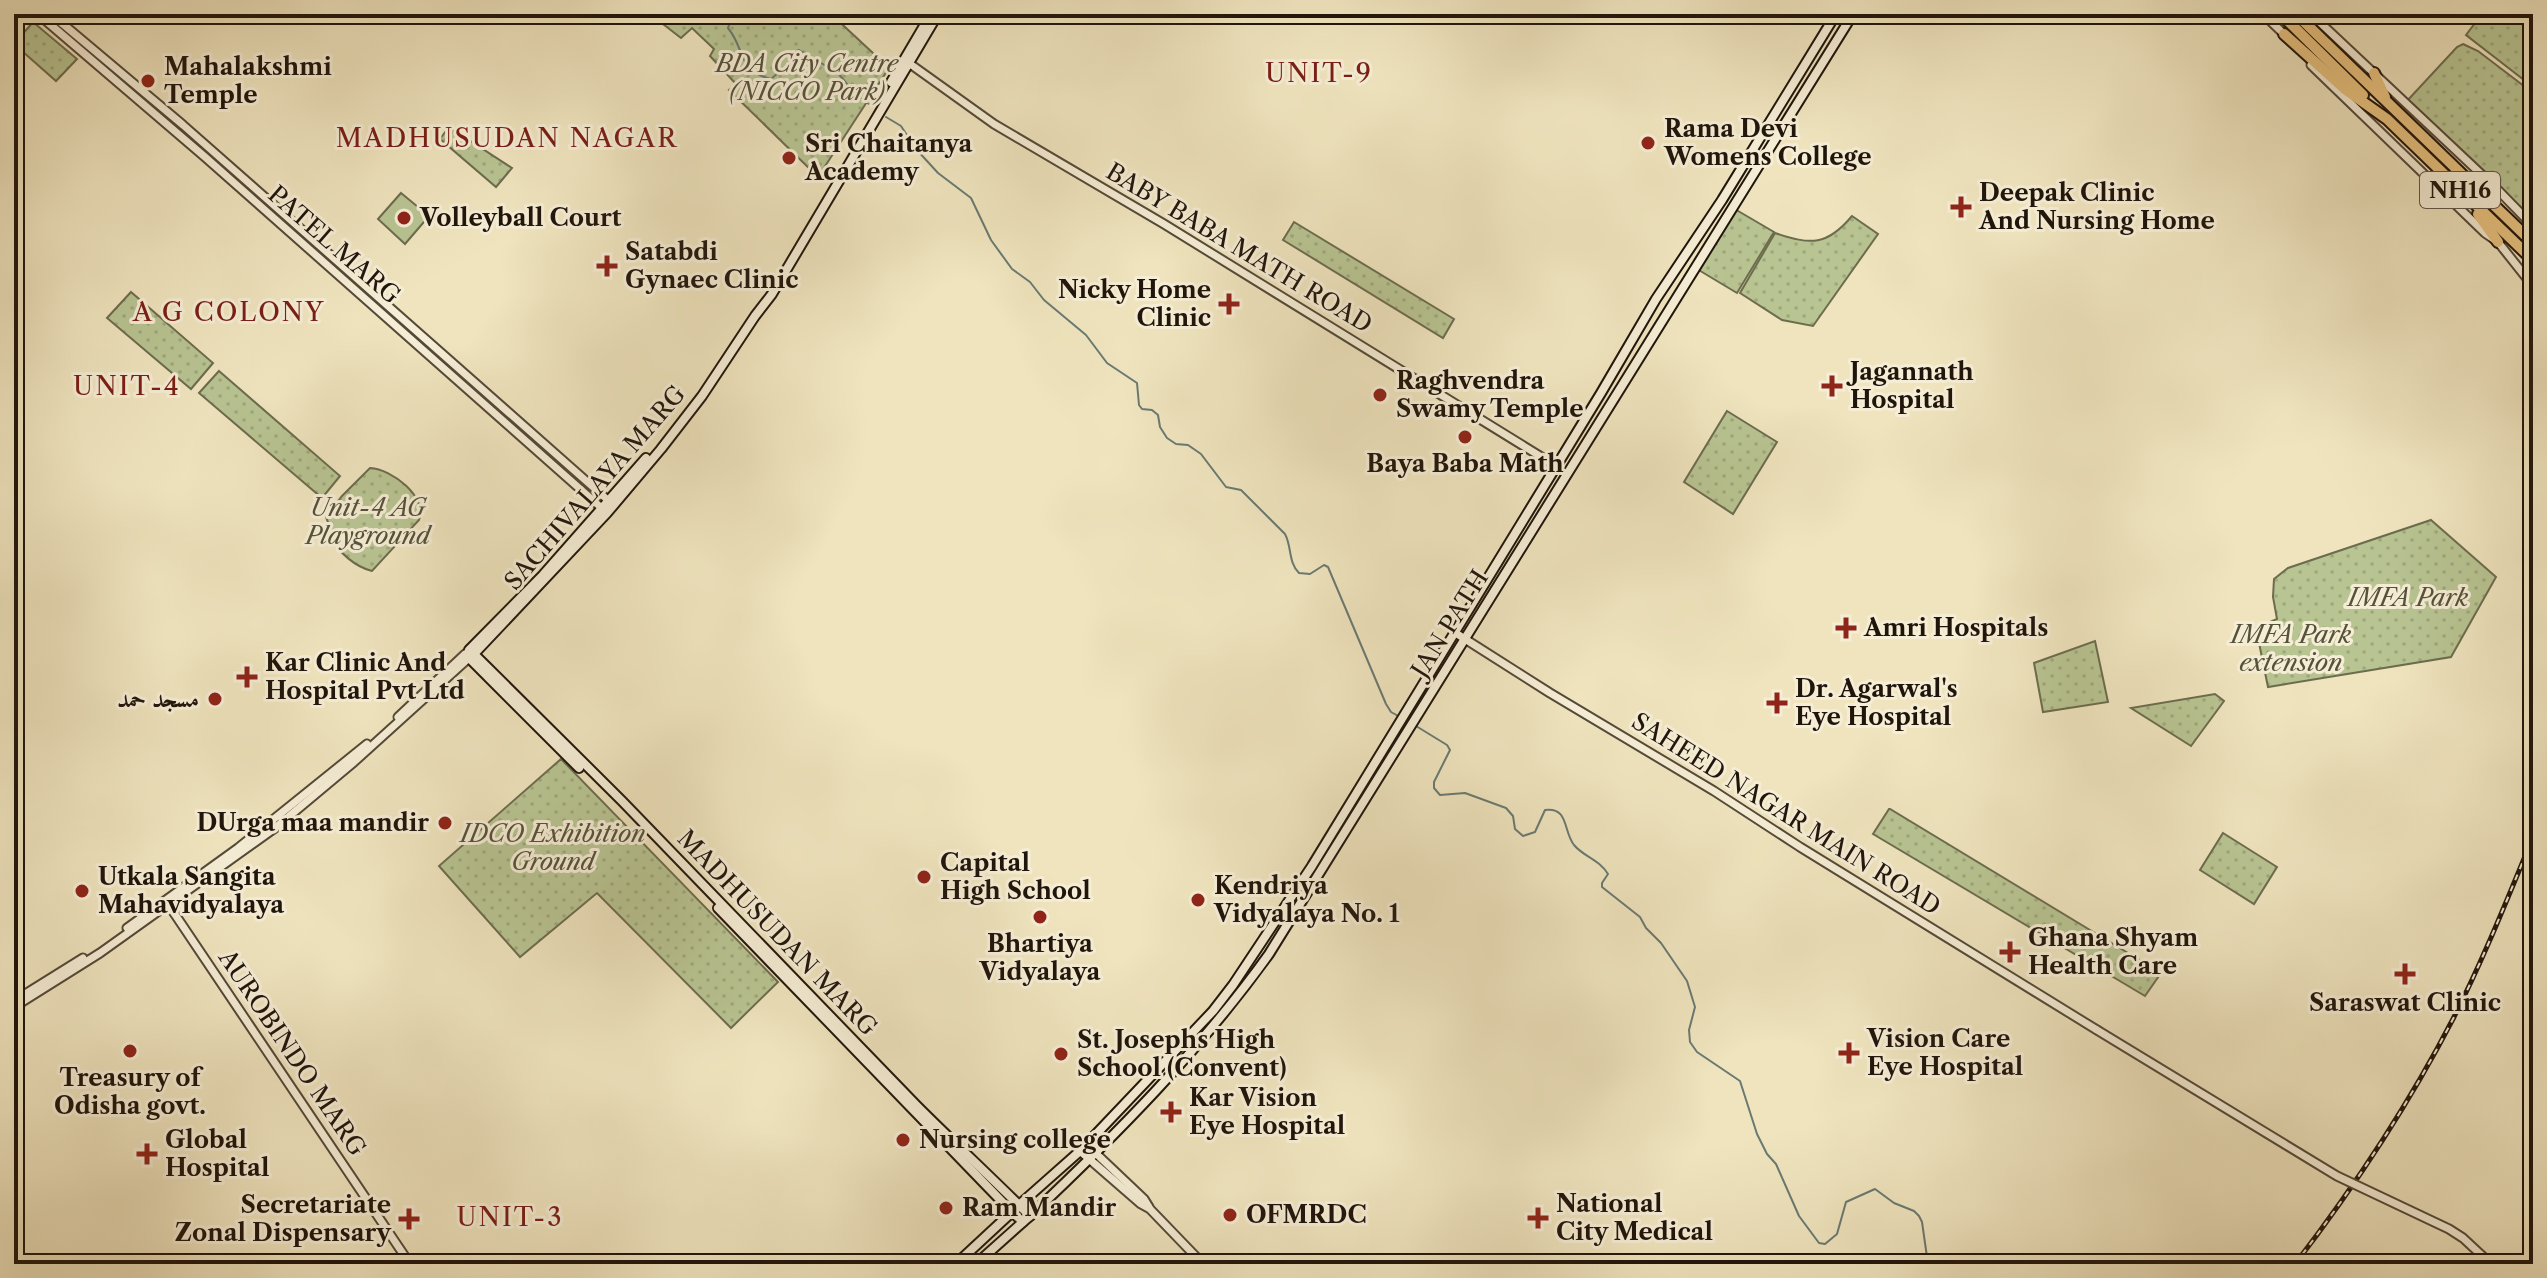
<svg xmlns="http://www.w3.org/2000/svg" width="2547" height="1278" viewBox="0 0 2547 1278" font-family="'Libre Caslon Text',Amiri,serif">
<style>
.park{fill:url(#park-dots);stroke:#6c6c4e;stroke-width:2}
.pitch{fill:#b8c492;stroke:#6c6c4e;stroke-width:2}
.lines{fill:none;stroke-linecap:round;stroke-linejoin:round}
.stream{stroke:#697a72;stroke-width:2}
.tertiary-casing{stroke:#544938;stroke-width:11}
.secondary-casing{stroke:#20150b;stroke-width:12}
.primary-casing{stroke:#20150b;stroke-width:13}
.trunk-casing{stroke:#20150b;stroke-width:14}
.tertiary{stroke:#f5edd5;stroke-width:7}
.secondary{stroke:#f5edd5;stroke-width:8}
.primary{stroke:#e8c27f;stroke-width:9}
.trunk{stroke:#e8c27f;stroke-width:10}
.rail-casing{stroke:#20150b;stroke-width:5}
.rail{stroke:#f5edd5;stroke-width:2;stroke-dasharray:6;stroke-linecap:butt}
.tertiary-bridge-casing{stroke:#544938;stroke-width:11;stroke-linecap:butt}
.tertiary-bridge{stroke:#f5edd5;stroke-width:7}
.poi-dot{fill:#8f2418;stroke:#f5edd5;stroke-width:3}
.labels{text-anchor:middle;stroke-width:6;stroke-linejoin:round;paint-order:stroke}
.shield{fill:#f5edd5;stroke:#605648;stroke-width:2}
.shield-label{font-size:22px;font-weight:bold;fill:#20150b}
.park-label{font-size:24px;font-style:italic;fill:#55523a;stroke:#f5edd5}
.poi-label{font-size:24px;font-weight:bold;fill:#20150b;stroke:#f5edd5;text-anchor:start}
.street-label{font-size:24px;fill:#20150b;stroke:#f5edd5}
.neighbourhood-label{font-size:26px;letter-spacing:2px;fill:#7a1f14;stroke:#f5edd5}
</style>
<defs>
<pattern id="park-dots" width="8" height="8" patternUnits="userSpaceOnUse" patternTransform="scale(2)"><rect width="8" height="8" fill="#b8c492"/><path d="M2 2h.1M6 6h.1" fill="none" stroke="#9ea87d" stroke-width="1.8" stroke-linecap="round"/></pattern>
</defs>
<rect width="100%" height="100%" fill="#efe4be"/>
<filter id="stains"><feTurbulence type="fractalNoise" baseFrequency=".0025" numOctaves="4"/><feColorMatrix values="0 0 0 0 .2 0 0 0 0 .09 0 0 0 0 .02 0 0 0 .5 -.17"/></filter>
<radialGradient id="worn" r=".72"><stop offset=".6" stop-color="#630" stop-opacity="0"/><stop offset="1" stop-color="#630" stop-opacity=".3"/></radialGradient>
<g class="park">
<path d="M650,14H831L889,68L818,177L729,90L736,84L710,56L714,49L692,28L681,38Z"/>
<path d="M2482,14H2533V87L2466,35Z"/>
<path d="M33,22L77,59L56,81L14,44Z"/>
<path d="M2463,44L2478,51L2533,93V223L2406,102L2457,47Z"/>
<path d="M449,127L512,168L496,187L440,139Z"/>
<path d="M1733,208L1774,232L1737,293L1697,269Z"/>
<path d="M1852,216L1878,234L1813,326L1782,320L1740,293L1775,233C1811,245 1827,246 1852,216Z"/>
<path d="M1294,222L1454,319L1443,338L1283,240Z"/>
<path d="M131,292L213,363L191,389L107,318Z"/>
<path d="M219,371L340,476L322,498L199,393Z"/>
<path d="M1727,411L1777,442L1733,514L1684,482Z"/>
<path d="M370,468C392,469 428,497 419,520L372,571C356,567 338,553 331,536C329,530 329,523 326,517L342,496Z"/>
<path d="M2431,520L2496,577L2451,657L2268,687L2256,628L2277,619L2273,597L2274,579L2288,568Z"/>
<path d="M2095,641L2108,702L2043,712L2034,663Z"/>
<path d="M2215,694L2224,701L2191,746L2131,708Z"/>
<path d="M561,759L778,982L731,1028L597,893L520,957L439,866Z"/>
<path d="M1889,809H1890L2161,973L2145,996L1873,834Z"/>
<path d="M2223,833L2277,867L2254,904L2200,870Z"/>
</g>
<path class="pitch" d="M401,193L429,216L405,244L378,219Z"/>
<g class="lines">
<g class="stream">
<path d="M729,14L731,19L728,28C746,50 737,71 771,79L793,60V53L799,50L838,73L855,94L869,104"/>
<path d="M886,117L901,126L916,149L938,173L971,198L991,240L1012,269L1030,282L1044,300L1086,335L1107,363L1137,383L1139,405L1142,409L1152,410L1158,415L1160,427L1167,438L1176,444L1188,445L1201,454L1226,487L1241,490L1285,534C1292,547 1288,562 1299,573L1310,574L1324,565L1328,567L1386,704L1391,712L1400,717"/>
<path d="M1416,726L1447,745L1450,750L1434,782V788L1440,795L1465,793L1506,808L1513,816L1515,829L1523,836L1535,832L1545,810C1569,807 1563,831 1574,845C1584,857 1600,860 1608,874L1602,883V887L1640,917L1646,928L1661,943L1687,981L1695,1007L1689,1030L1690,1042L1697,1052L1740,1081L1757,1134L1767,1154L1776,1164L1799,1216L1819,1243L1825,1244L1837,1234L1846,1202L1875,1189L1894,1203L1914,1211L1919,1216L1922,1222L1928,1264"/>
</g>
<g class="tertiary-casing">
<g id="tertiary">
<path d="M38,14L205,157L605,511"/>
<path d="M51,14L183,125L610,502"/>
<path d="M2263,14L2285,35"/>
<path d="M2311,14L2497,189L2533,226"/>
<path d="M906,61L994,124L1164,224L1556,466"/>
<path d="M2311,65L2485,233L2498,242L2533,286"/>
<path d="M1454,632L1550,693L1714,791L1800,847L2097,1030"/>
<path d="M398,717L465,654"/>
<path d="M168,904L410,1264"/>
<path d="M127,928L238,848L367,744"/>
<path d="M14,1001L83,958"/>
<path d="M14,1007L100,953L275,828L354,762L469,658"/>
<path d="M1086,1144L1144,1199L1149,1207"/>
<path d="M1080,1151L1141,1204L1150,1209L1203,1264"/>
</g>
</g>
<g class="secondary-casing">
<g id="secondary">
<path d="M938,14L772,294L755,316L702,396L661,449L607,513L474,654L622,801L917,1106C954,1143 993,1179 1030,1216L1023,1222L1012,1212L1019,1205L1080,1151L1213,1011L1233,985L1312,866L1601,393L1656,299L1722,200L1836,14"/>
<path d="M891,82L931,14"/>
<path d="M469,650L543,575L646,458"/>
<path d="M469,658L579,768"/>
<path d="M718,908L1012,1212L956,1264"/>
<path d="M1030,1216C1116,1135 1200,1050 1269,954L1853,14"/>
<path d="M976,1264L1023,1222"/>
</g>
</g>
<g class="primary-casing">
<path id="primary" d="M14,19L19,14"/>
</g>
<g class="trunk-casing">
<g id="trunk">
<path d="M2281,14L2363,95"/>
<path d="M2296,14L2533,243"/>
<path d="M2284,34L2346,90L2387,119L2533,260"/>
<path d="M2374,73L2385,97"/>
<path d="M2478,214L2498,242"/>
</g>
</g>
<use href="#tertiary" class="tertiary"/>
<use href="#secondary" class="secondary"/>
<use href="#primary" class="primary"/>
<use href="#trunk" class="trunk"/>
<g class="rail-casing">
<path id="rail" d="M2295,1264C2355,1186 2409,1104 2454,1017C2484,958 2508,897 2533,837"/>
</g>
<use href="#rail" class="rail"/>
<g class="tertiary-bridge-casing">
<path id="tertiary-bridge" d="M2097,1030L2337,1176L2449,1229L2463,1238L2491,1264"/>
</g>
<use href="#tertiary-bridge" class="tertiary-bridge"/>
</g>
<g class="poi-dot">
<circle cx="148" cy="81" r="8"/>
<circle cx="1648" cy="143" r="8"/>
<circle cx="789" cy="158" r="8"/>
<path d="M1957 195h8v8h8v8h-8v8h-8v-8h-8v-8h8z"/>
<circle cx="404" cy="218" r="8"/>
<path d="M603 254h8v8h8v8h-8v8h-8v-8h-8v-8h8z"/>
<path d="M1225 292h8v8h8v8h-8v8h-8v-8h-8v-8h8z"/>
<path d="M1828 374h8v8h8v8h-8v8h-8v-8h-8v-8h8z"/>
<circle cx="1380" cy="395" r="8"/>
<circle cx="1465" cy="437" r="8"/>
<path d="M1842 616h8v8h8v8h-8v8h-8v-8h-8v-8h8z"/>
<path d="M243 665h8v8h8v8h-8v8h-8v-8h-8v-8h8z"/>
<circle cx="215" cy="699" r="8"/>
<path d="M1773 691h8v8h8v8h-8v8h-8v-8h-8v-8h8z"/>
<circle cx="445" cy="823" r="8"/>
<circle cx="924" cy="877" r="8"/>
<circle cx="82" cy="891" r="8"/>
<circle cx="1198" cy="900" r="8"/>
<circle cx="1040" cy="917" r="8"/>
<path d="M2006 940h8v8h8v8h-8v8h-8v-8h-8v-8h8z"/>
<path d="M2401 962h8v8h8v8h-8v8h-8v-8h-8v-8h8z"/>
<circle cx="130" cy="1051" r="8"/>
<path d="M1845 1041h8v8h8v8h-8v8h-8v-8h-8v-8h8z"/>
<circle cx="1061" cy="1054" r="8"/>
<path d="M1167 1100h8v8h8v8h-8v8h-8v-8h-8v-8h8z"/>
<circle cx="903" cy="1140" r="8"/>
<path d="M143 1142h8v8h8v8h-8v8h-8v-8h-8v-8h8z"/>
<circle cx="946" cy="1208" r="8"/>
<circle cx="1230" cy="1215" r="8"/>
<path d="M1534 1206h8v8h8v8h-8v8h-8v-8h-8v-8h8z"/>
<path d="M405 1207h8v8h8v8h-8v8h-8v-8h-8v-8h8z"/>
</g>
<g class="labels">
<rect class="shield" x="2420" y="172" width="80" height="36" rx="6"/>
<g class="shield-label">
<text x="2460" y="198">NH16</text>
</g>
<g class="park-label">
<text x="807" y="72">BDA City Centre<tspan x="807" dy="28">(NICCO Park)</tspan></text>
<text x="368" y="516">Unit-4 AG<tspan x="368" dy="28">Playground</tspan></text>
<text x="2408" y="606">IMFA Park</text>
<text x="2291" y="643">IMFA Park<tspan x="2291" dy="28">extension</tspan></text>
<text x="553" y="842">IDCO Exhibition<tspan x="553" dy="28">Ground</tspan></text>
</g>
<g class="poi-label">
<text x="164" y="75">Mahalakshmi<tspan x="164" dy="28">Temple</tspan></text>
<text x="1664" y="137">Rama Devi<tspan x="1664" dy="28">Womens College</tspan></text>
<text x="805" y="152">Sri Chaitanya<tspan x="805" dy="28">Academy</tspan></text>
<text x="1979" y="201">Deepak Clinic<tspan x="1979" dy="28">And Nursing Home</tspan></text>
<text x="420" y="226">Volleyball Court</text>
<text x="625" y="260">Satabdi<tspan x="625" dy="28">Gynaec Clinic</tspan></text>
<text x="1211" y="298" text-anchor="end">Nicky Home<tspan x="1211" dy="28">Clinic</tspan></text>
<text x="1850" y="380">Jagannath<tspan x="1850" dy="28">Hospital</tspan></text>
<text x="1396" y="389">Raghvendra<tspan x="1396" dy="28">Swamy Temple</tspan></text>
<text x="1465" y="472" text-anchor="middle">Baya Baba Math</text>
<text x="1864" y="636">Amri Hospitals</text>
<text x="265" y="671">Kar Clinic And<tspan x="265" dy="28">Hospital Pvt Ltd</tspan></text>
<text x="1795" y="697">Dr. Agarwal's<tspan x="1795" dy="28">Eye Hospital</tspan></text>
<text x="199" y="707" text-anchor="end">مسجد حمد</text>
<text x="429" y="831" text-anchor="end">DUrga maa mandir</text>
<text x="940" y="871">Capital<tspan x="940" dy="28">High School</tspan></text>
<text x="98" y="885">Utkala Sangita<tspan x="98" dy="28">Mahavidyalaya</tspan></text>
<text x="1214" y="894">Kendriya<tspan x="1214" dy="28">Vidyalaya No. 1</tspan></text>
<text x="2028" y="946">Ghana Shyam<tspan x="2028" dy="28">Health Care</tspan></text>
<text x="1040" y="952" text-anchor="middle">Bhartiya<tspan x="1040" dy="28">Vidyalaya</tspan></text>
<text x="2405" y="1011" text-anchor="middle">Saraswat Clinic</text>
<text x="1867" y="1047">Vision Care<tspan x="1867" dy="28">Eye Hospital</tspan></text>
<text x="1077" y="1048">St. Josephs High<tspan x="1077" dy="28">School (Convent)</tspan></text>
<text x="130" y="1086" text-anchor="middle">Treasury of<tspan x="130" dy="28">Odisha govt.</tspan></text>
<text x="1189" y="1106">Kar Vision<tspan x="1189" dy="28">Eye Hospital</tspan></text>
<text x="165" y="1148">Global<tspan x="165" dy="28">Hospital</tspan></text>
<text x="919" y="1148">Nursing college</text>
<text x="1556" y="1212">National<tspan x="1556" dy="28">City Medical</tspan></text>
<text x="391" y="1213" text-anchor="end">Secretariate<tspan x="391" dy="28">Zonal Dispensary</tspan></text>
<text x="962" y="1216">Ram Mandir</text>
<text x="1246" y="1223">OFMRDC</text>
</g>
<g class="street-label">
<text transform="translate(334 245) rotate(41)" y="8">PATEL MARG</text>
<text transform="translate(1239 248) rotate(31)" y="8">BABY BABA MATH ROAD</text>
<text transform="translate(595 488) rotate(-49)" y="8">SACHIVALAYA MARG</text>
<text transform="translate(1450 624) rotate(-58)" y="8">JAN PATH</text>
<text transform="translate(1786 814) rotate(32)" y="8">SAHEED NAGAR MAIN ROAD</text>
<text transform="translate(777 933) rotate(46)" y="8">MADHUSUDAN MARG</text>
<text transform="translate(292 1053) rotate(56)" y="8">AUROBINDO MARG</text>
</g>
<g class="neighbourhood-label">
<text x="1319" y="82">UNIT-9</text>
<text x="507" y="147">MADHUSUDAN NAGAR</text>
<text x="229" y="321">A G COLONY</text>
<text x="127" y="395">UNIT-4</text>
<text x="510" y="1226">UNIT-3</text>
</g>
</g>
<rect width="2547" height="1278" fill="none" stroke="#efe4be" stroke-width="48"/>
<rect x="16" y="16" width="2515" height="1246" fill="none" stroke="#20150b" stroke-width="4"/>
<rect x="24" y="24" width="2499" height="1230" fill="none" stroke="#20150b" stroke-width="2"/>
<rect width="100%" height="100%" filter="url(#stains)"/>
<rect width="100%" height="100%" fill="url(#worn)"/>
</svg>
